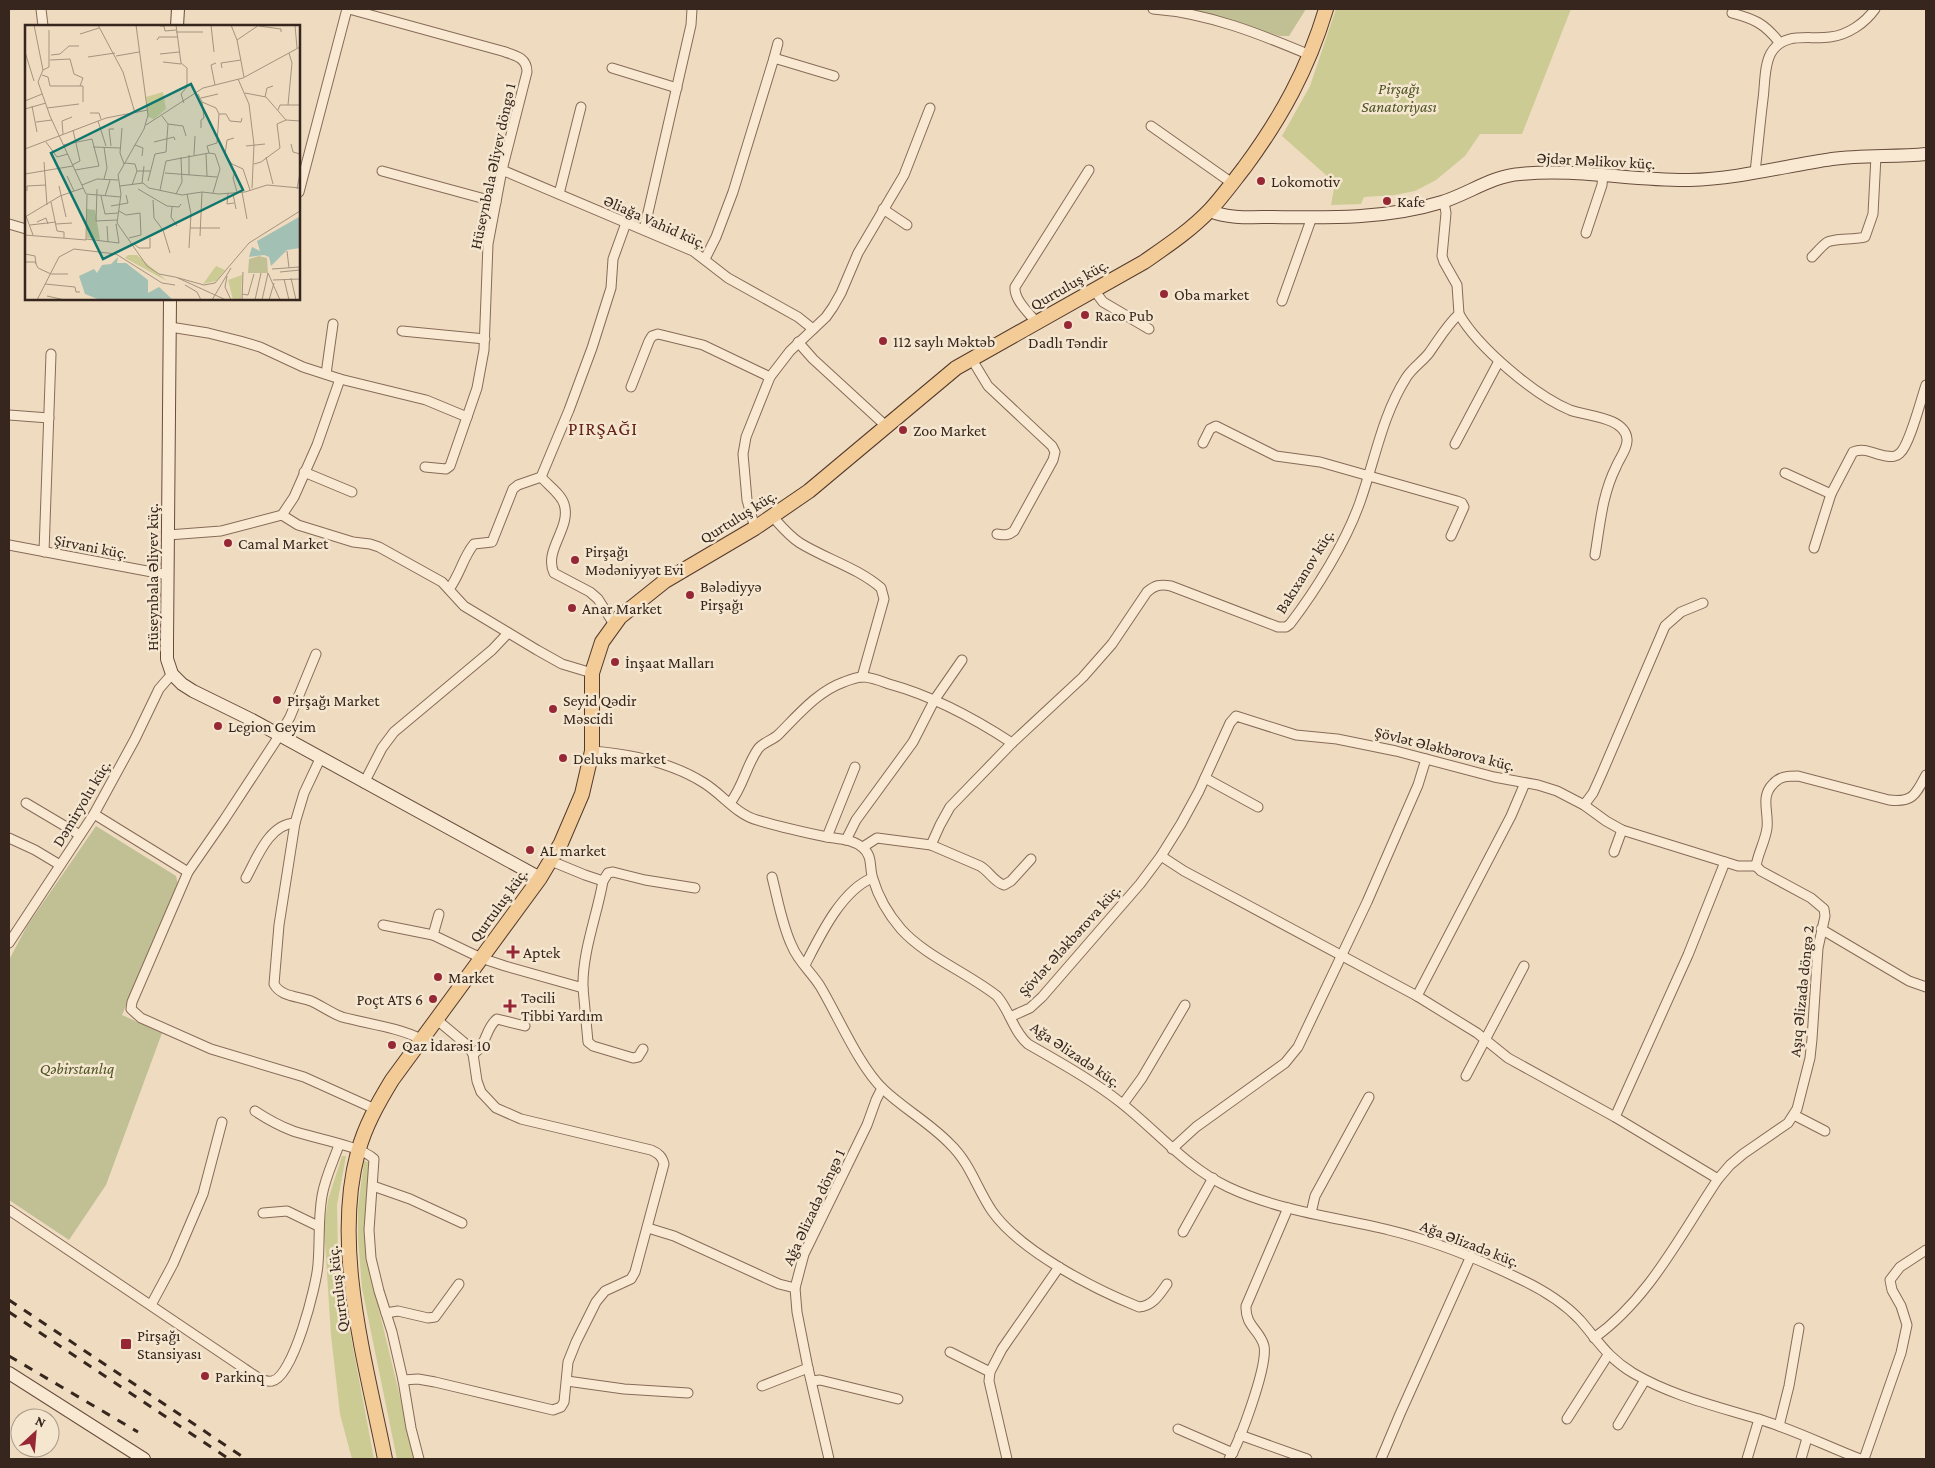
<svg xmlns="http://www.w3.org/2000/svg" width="1935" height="1468" viewBox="0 0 1935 1468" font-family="'Crimson Pro',serif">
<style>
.green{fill:#cccb94}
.cemetery{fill:#c0c094}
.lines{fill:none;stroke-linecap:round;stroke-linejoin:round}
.street-casing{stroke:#876b58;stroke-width:11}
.secondary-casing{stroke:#694d3c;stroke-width:14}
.primary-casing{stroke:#543a2d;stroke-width:16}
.street{stroke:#f9e9d3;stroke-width:9}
.secondary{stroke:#f9e9d3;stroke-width:12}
.primary{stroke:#f2cb97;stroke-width:14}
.rail{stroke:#36261d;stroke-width:3;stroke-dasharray:9 9;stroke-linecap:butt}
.poi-dot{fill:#962836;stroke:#f5e6d0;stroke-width:2}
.labels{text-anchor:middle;stroke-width:5;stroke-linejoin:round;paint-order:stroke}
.park-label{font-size:16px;font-style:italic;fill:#4d5323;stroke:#f5e6d0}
.street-label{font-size:16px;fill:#36261d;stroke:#f5e6d0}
.poi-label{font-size:16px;fill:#36261d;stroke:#f5e6d0;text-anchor:start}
.quarter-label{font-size:19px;letter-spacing:1px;fill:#63221c;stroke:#f5e6d0}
.inset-road{fill:none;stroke:#a4937f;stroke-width:1}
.view{fill:#0f766e;fill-opacity:0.15;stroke:#0f766e;stroke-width:2.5}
.inset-edge{fill:none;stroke:#36261d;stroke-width:2.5}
</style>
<rect width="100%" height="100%" fill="#eedbc0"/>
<g class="green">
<path d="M1336,9H1571L1522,134H1480L1465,156L1436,180L1415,191L1395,195L1364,197L1361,204L1331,205L1335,183L1282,136L1310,86Z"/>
<path d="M342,1156H346L337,1205L338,1254L342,1289L374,1459H352L340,1414L331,1335L324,1227L328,1200Z"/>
<path d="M364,1161L370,1163L365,1212V1242L372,1281L415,1459H397L362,1288L358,1239V1208Z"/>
</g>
<g class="cemetery">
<path d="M1189,9H1306L1289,36H1280Z"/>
<path d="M96,826L176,876L178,885L122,1015L162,1033L106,1185L69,1240L9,1200V960L27,926Z"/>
</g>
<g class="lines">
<g class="street-casing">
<g id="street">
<path d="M41,9L43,26"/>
<path d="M1153,9C1208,13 1260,34 1310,55"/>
<path d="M1732,13C1754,19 1764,23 1779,42"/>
<path d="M774,58L778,43"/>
<path d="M612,68L677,88"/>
<path d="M1151,126L1232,183"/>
<path d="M502,170L693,251L728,278L798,317L813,329"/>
<path d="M382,171L496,202"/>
<path d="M1755,172C1758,147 1760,123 1763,99C1765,85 1764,65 1771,53C1784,31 1809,40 1830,37C1848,35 1865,23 1875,9"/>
<path d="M299,192L347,9"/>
<path d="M559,194L581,107"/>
<path d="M883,209L907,225"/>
<path d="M9,224L26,229"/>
<path d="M644,230L691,25L692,9"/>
<path d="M1586,233L1602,185L1603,174"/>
<path d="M1812,257C1816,253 1821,247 1826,243C1832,238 1854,240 1865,237L1873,214L1876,156"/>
<path d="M705,259L716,237L733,192L774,58L834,76"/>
<path d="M1094,290L1103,302L1149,329"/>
<path d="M1282,301L1312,217"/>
<path d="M1459,314C1478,347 1534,395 1570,410C1586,416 1625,417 1627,439C1628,448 1619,459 1616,467C1602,495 1600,525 1595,555"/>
<path d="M1037,323C1029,313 1014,300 1015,287L1089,170"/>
<path d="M170,327L208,333L240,341L260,347L303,367L340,379L426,400L467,417L477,388L484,350L488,244L502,170L527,72C527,57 514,55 502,51L349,9"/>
<path d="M402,331L485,339"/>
<path d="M798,342L813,359L886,426"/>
<path d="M971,358L988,386L1052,446L1055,452L1053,460L1014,531C1008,536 1004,535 997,534"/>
<path d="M326,374L333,324"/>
<path d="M631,387L649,341L652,336L658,334L703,345L770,377"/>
<path d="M9,415L49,418"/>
<path d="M1203,443L1210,429L1216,426L1276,456L1320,462L1457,501L1462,503L1464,507L1451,536"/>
<path d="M1455,444L1499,361"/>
<path d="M425,467L446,469L450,466L467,417"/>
<path d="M304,472L352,492"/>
<path d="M1785,473L1831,494"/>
<path d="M541,477C548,485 561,494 564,504C572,528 543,550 554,573L590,592L598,599L614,624"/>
<path d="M282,515L294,497L317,445L340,379"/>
<path d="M772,516C781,526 789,536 800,543C826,559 858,568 881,588L884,599L862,677"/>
<path d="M755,528L747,500L743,454L746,437L770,377L790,351L826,317L833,307L841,293L858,253L904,175L930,108"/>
<path d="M168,535L221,531L282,515L298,525L353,542L370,544L379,547L442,582L464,606L537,650L562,664L592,673"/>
<path d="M9,545L168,575"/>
<path d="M1814,548L1831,494L1853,452C1865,447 1873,454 1886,456C1892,457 1896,457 1900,453C1910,444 1921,399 1926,385"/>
<path d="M44,552L51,354"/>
<path d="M449,589C460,575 463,557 474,544L492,542L513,489L518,485L541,477L569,410L592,348L611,288L613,259L626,223"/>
<path d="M316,654L290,717L279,736L224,820L188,872L132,1002L131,1009L141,1018L211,1049L304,1077L375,1109"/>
<path d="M592,751C630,754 671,762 704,783C722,794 736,814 757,820C780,827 803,832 827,837C839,839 853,839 863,848C873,856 869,868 873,879C878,896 889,915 901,929C925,956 968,973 997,996C1010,1011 1013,1031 1028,1044C1059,1062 1092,1080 1120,1102C1157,1131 1186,1167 1228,1187C1279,1211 1335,1217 1389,1230C1435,1241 1479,1259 1522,1280C1543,1290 1564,1303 1580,1320C1599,1342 1608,1358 1633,1373C1672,1396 1716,1406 1758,1419C1793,1429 1826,1446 1860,1459"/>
<path d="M320,759L304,793L295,823L279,925L274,984C281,997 298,996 311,1001C322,1006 331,1013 342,1017C368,1024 397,1027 421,1039"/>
<path d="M1205,778L1258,807"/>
<path d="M364,783L382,748L394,732L492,650L508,633"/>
<path d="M26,803L80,835"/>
<path d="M730,803C743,787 746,766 758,749C763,742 772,741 779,734C798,715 818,691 844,682C849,680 857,677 863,677C871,677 881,681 889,684C933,696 974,718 1012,743"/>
<path d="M1584,805L1593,793L1602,773L1665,626L1681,612L1703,603"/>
<path d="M94,814L188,872"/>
<path d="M827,837L855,767"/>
<path d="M9,838L35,850L60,865"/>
<path d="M846,840L856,820L913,742L935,699L962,660"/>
<path d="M931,845L940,825L950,807L1012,743L1083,677L1112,644L1147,592C1155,585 1160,584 1171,586L1278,627H1286L1290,624C1316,590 1346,542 1360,502C1375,460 1382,416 1406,378C1412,368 1422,362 1429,353C1439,339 1447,325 1459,314L1457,285L1444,262L1442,256L1446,213L1444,202"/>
<path d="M863,847L877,838L931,845L980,866C989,871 994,882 1004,885L1011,881L1031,859"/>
<path d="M1614,852L1622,830"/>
<path d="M1161,856L1184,871L1417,996L1477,1033L1508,1058L1615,1117L1718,1179"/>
<path d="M551,861L585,875L603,881L608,873L613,872L645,880L695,888"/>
<path d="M1756,866C1758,853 1765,842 1767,828C1769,812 1760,797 1773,784C1780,776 1788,776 1798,776L1889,800C1913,803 1916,794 1926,775"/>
<path d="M772,877C778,900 782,925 792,946C798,961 811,972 820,986C838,1016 859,1066 883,1089C904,1109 930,1123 950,1144C970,1163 977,1189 992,1211C1020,1251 1094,1289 1139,1307C1153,1306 1159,1295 1167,1284"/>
<path d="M246,878C257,858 269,824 295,823"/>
<path d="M383,925L433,935L481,958L505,966L583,988C582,952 597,916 603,881"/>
<path d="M1821,929L1909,981L1926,987"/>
<path d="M433,935L439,914"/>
<path d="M9,943L94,814L135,739L159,689L172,674"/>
<path d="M805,965C820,936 841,891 872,878"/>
<path d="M583,988L588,1042L593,1046L633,1058L638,1057L643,1049"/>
<path d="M1417,996L1511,816L1525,783"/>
<path d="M1010,1017L1030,1008L1042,997L1140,884L1161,856L1181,824L1199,791L1230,723L1236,716L1296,735L1337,739L1396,751L1494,777L1538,785L1557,791L1584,805L1606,821L1622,830L1738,866H1756"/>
<path d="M473,1054C487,1046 485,1028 497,1019L525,1026"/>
<path d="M1466,1076L1524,966"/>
<path d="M1123,1104L1142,1078L1185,1005"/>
<path d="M255,1111C267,1119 280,1126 293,1131C313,1138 361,1146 374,1159L369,1230L371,1258L379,1291L392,1332L403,1380L411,1428L419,1459"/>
<path d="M1794,1115L1825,1131"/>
<path d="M1615,1117L1688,955L1725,862"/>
<path d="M1172,1149L1196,1127L1285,1063L1298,1047L1367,902L1418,785L1426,759"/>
<path d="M373,1186L410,1199L462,1223"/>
<path d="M9,1210L245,1369C253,1374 263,1383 272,1381C293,1378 317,1284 318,1264C320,1241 318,1219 322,1196C325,1178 333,1162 339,1145"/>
<path d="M263,1213L287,1211L318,1226"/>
<path d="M1311,1213L1315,1196L1369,1097"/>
<path d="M648,1228L674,1236L779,1284L795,1288"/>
<path d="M1183,1232L1213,1178"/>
<path d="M151,1305L173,1264L203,1194L222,1122"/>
<path d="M386,1313L398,1311L428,1318L435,1317L459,1284"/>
<path d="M1594,1338C1649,1299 1681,1234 1718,1179L1730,1165L1743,1154L1788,1123L1797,1109L1810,1058L1812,1039L1818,948L1825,916L1824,909L1811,898L1761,871L1756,866"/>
<path d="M950,1352L990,1372"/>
<path d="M403,1380L418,1379L435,1382L553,1410L561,1407L564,1402L568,1362L576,1342L596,1302L605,1291L631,1279L635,1272L664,1164C662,1156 658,1153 651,1150L521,1119L496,1108L481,1092L477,1081L473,1054L467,1045L436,1019"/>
<path d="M567,1381L624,1389L688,1393"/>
<path d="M812,1381L820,1380L898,1399"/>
<path d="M762,1386L808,1368"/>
<path d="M1567,1419L1608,1355"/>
<path d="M1618,1425L1645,1380"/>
<path d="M1779,1426L1789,1386L1799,1328"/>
<path d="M1178,1429L1233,1453"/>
<path d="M1240,1435L1307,1459"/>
<path d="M829,1459L808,1368L797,1312L795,1288L804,1254L867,1125L876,1100L882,1088"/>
<path d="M1007,1459L989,1381L990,1372L1002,1349L1059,1267"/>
<path d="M1229,1459C1240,1441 1268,1366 1264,1346C1260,1330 1245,1326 1246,1306L1288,1208"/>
<path d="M1381,1459L1400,1414L1471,1256"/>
<path d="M1747,1459L1759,1419"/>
<path d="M1801,1459L1807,1438"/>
<path d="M1864,1459L1901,1353L1907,1325L1901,1306L1892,1290L1890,1280L1900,1267L1926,1250"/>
</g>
</g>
<g class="secondary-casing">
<g id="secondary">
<path d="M177,26L178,9"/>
<path d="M1210,211C1229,219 1252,217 1273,217C1329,218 1387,219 1442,202C1468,194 1492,176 1520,174C1577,168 1633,181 1690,180C1737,179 1785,166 1832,159C1863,155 1895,157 1926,154"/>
<path d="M170,299L167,641V659L172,674L182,684L193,691L252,720L540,878"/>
<path d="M9,1373L144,1459"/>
</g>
</g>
<g class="primary-casing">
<path id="primary" d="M385,1459C366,1363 332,1248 358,1152C365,1126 378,1103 392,1080L540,878L561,843L582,794L592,751V673L602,642L620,617L665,581L755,528L809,491L956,368L1144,262C1167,246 1191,230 1210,210C1222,197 1233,182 1244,168C1281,118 1308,69 1326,9"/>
</g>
<use href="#street" class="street"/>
<use href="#secondary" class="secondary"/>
<use href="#primary" class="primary"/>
<g class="rail">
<path d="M9,1300L246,1459"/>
<path d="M9,1312L229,1459"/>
<path d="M9,1356L138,1432"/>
</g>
</g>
<g class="poi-dot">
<circle cx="1261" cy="181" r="5"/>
<circle cx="1387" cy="201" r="5"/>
<circle cx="1164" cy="294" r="5"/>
<circle cx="1085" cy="315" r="5"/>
<circle cx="1068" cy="325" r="5"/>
<circle cx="883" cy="341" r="5"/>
<circle cx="903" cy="430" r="5"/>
<circle cx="228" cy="543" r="5"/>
<circle cx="575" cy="560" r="5"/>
<circle cx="690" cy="595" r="5"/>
<circle cx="572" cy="608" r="5"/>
<circle cx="615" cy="662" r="5"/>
<circle cx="277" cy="700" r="5"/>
<circle cx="553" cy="709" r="5"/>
<circle cx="218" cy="726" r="5"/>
<circle cx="563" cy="758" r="5"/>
<circle cx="530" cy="850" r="5"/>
<path d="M510.5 944.5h5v5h5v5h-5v5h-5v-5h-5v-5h5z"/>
<circle cx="438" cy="977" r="5"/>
<circle cx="433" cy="999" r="5"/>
<path d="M507.5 998.5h5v5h5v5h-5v5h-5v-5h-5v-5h5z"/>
<circle cx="392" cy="1045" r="5"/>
<rect x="120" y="1338" width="12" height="12" rx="2.5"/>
<circle cx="205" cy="1376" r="5"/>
</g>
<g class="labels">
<g class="park-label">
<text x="1399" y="94">Pirşağı<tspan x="1399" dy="18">Sanatoriyası</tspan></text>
<text x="77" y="1074">Qəbirstanlıq</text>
</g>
<g class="street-label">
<text transform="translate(1596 160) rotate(3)" y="6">Əjdər Məlikov küç.</text>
<text transform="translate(492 166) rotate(-78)" y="6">Hüseynbala Əliyev döngə 1</text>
<text transform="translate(655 221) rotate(24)" y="6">Əliağa Vahid küç.</text>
<text transform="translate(1069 284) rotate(-30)" y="6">Qurtuluş küç.</text>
<text transform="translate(738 516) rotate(-32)" y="6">Qurtuluş küç.</text>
<text transform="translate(91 546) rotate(11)" y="6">Şirvani küç.</text>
<text transform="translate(1304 571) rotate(-58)" y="6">Bakıxanov küç.</text>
<text transform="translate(152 577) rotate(-90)" y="6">Hüseynbala Əliyev küç.</text>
<text transform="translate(1445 748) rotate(14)" y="6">Şövlət Ələkbərova küç.</text>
<text transform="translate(81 803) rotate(-59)" y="6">Dəmiryolu küç.</text>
<text transform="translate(498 905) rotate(-54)" y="6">Qurtuluş küç.</text>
<text transform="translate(1069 940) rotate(-48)" y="6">Şövlət Ələkbərova küç.</text>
<text transform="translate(1801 991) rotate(-84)" y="6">Aşıq Əlizadə döngə 2</text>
<text transform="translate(1076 1054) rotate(34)" y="6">Ağa Əlizadə küç.</text>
<text transform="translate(813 1207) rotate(-65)" y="6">Ağa Əlizadə döngə 1</text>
<text transform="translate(1470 1243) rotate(21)" y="6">Ağa Əlizadə küç.</text>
<text transform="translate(337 1289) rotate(-97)" y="6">Qurtuluş küç.</text>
</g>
<g class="poi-label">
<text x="1271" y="187">Lokomotiv</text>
<text x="1397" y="207">Kafe</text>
<text x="1174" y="300">Oba market</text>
<text x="1095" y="321">Raco Pub</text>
<text x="893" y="347">112 saylı Məktəb</text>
<text x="1068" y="348" text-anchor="middle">Dadlı Təndir</text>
<text x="913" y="436">Zoo Market</text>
<text x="238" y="549">Camal Market</text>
<text x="585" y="557">Pirşağı<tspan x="585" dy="18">Mədəniyyət Evi</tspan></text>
<text x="700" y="592">Bələdiyyə<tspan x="700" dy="18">Pirşağı</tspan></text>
<text x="582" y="614">Anar Market</text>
<text x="625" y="668">İnşaat Malları</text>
<text x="287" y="706">Pirşağı Market</text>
<text x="563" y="706">Seyid Qədir<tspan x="563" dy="18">Məscidi</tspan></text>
<text x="228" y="732">Legion Geyim</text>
<text x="573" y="764">Deluks market</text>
<text x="540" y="856">AL market</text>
<text x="523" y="958">Aptek</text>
<text x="448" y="983">Market</text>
<text x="521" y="1003">Təcili<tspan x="521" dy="18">Tibbi Yardım</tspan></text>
<text x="423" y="1005" text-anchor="end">Poçt ATS 6</text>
<text x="402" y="1051">Qaz İdarəsi 10</text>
<text x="137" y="1341">Pirşağı<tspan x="137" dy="18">Stansiyası</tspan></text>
<text x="215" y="1382">Parkinq</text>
</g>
<g class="quarter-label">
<text x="603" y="435">PIRŞAĞI</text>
</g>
</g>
<g transform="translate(25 25)">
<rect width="275" height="275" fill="#eedbc0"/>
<path d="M138,67L141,84L129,94L123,92L121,72ZM103,230H112L142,256L100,233ZM191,241L200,245L191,256L178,259ZM217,250L216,275H208L203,255Z" fill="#cccb94"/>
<path d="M62,184L70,185L75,215L62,213ZM234,231L242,233L243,248H223L224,234Z" fill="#c0c094"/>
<path d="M274,192L275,223L262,225L246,241L244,232L239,230L224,232L227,222L235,226L232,216ZM93,232L92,238H101L123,255V268L134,262L148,275H75L60,269L54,251L69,244L72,248L77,240L86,239Z" fill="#a3c0b4"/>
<path class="inset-road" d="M9,0L18,45L13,57M73,0L98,47L110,88M111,0L123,90L119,104L93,150L96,169L92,198L122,241L134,249L150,252M151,0L156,38L162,43V62L156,69L159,78M186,0L189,27M206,0L212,15M270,0L272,23M135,1H139L140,6L151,5M234,1L256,4V7M151,7H178M55,9L74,3M132,15L134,12H152M0,27L9,56M135,29L154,27M26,30L35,29L44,21H54M91,31L114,27M63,32L90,28M25,35L45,34L49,49L58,53L55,61M138,37L156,39M197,43L196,38L216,35M18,45L24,42V5M17,50L23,52L25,61H58V77M219,52L212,15L234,0M213,54L224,79L229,120L227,163M13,57L25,91L61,169L96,172M190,60L186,40L191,38M220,68L241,72L261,95L275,96M173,69L177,77L191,83L194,89L192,118L182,121L184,128M240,72L242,63L248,61M176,73L193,69M0,76L17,69M263,80L267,38L264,28M7,81L12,107M22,83L54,79M0,84L21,78M253,85L255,80H275M65,88H74L76,94M194,89H201L205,96L216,97L217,93M73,96L81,121M11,97L27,95M143,99L158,101L161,111M121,100L178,63L218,53L275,22M97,103L95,128L99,139M176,103V95L179,93L177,77M38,109L37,96L47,92M209,113L202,115L200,130L207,139L218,144L225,165M21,117L32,132L43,129M129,117L149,112L150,115M266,119L268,127L275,129M38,120L67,114L74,141L50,145M110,120L118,123L117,131M86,121L84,104H89M221,121L240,119M68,122L96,123M79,122L82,143L79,154M0,124L81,93L123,85M181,129L182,151M169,130L170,111M241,132L248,159M19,137L22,180M100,138L110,139L112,146M229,139L236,137L255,123L252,99L261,95M47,140L55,136L48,105M210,146L208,153L212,167M140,148L192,152M0,149L48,141M164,150V130M42,151L49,166M123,156L130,129L141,127L143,99L137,91M117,158L119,141M57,160L72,154L93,155M107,160L112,146H125M34,161L41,192M95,161L118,158L124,163L157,170L177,167L194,169L220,167L242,160L275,163M72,164L71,196L92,195M113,164L142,181L154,182L156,179M272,164L275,148M135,165L141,136L184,128L190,129L195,144L188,168M2,166V161L21,160M217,167L222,194M203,168L202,179L209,178M151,169L157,157L156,132M162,169L166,189L164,223M208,169L211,184M76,171L80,189L93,188M80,171L85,155M128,175L129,193L138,205L145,228M26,177L32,206L39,207V213M86,181L103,178L101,170M147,182L146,192L152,201M94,186L101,190L115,188L116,210L104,213M1,191L8,210M0,192L35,171L58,163M12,197L21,193L23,199M31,199L47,198M5,200L31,197M82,201L83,217M165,203H195M0,210L61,215L62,170M175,211L177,167M61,214L94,218L91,199M109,219L114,223H125V213M262,226L264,243M0,229L10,231L11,239M0,237H10L13,243L26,249H43M247,244L275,242M255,247L275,245M243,248L255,275M202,251L200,262L206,275M150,252L179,260L190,258L224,218L275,186M153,253L201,275M266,253L271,275M259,254L264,275M248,255L275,254M20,259L50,262L51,267H55M160,260L172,267L176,275M217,269L223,270L229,249M22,271L40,275M12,275L34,232L49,224L91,229L137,258L150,260M187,275L206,243M217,275L218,247M230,275L236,248M237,275L243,248M244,275L249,258"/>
<path class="view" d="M166,59L218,165L78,234L26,128Z"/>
<rect width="275" height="275" class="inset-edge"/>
</g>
<rect width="1935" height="1468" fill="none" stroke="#36261d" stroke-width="20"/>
<g transform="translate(35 1433) rotate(26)"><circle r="24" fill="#f5e6d0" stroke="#a99988"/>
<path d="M0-4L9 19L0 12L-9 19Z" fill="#962836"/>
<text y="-8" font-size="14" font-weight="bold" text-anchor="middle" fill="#36261d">N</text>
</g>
</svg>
